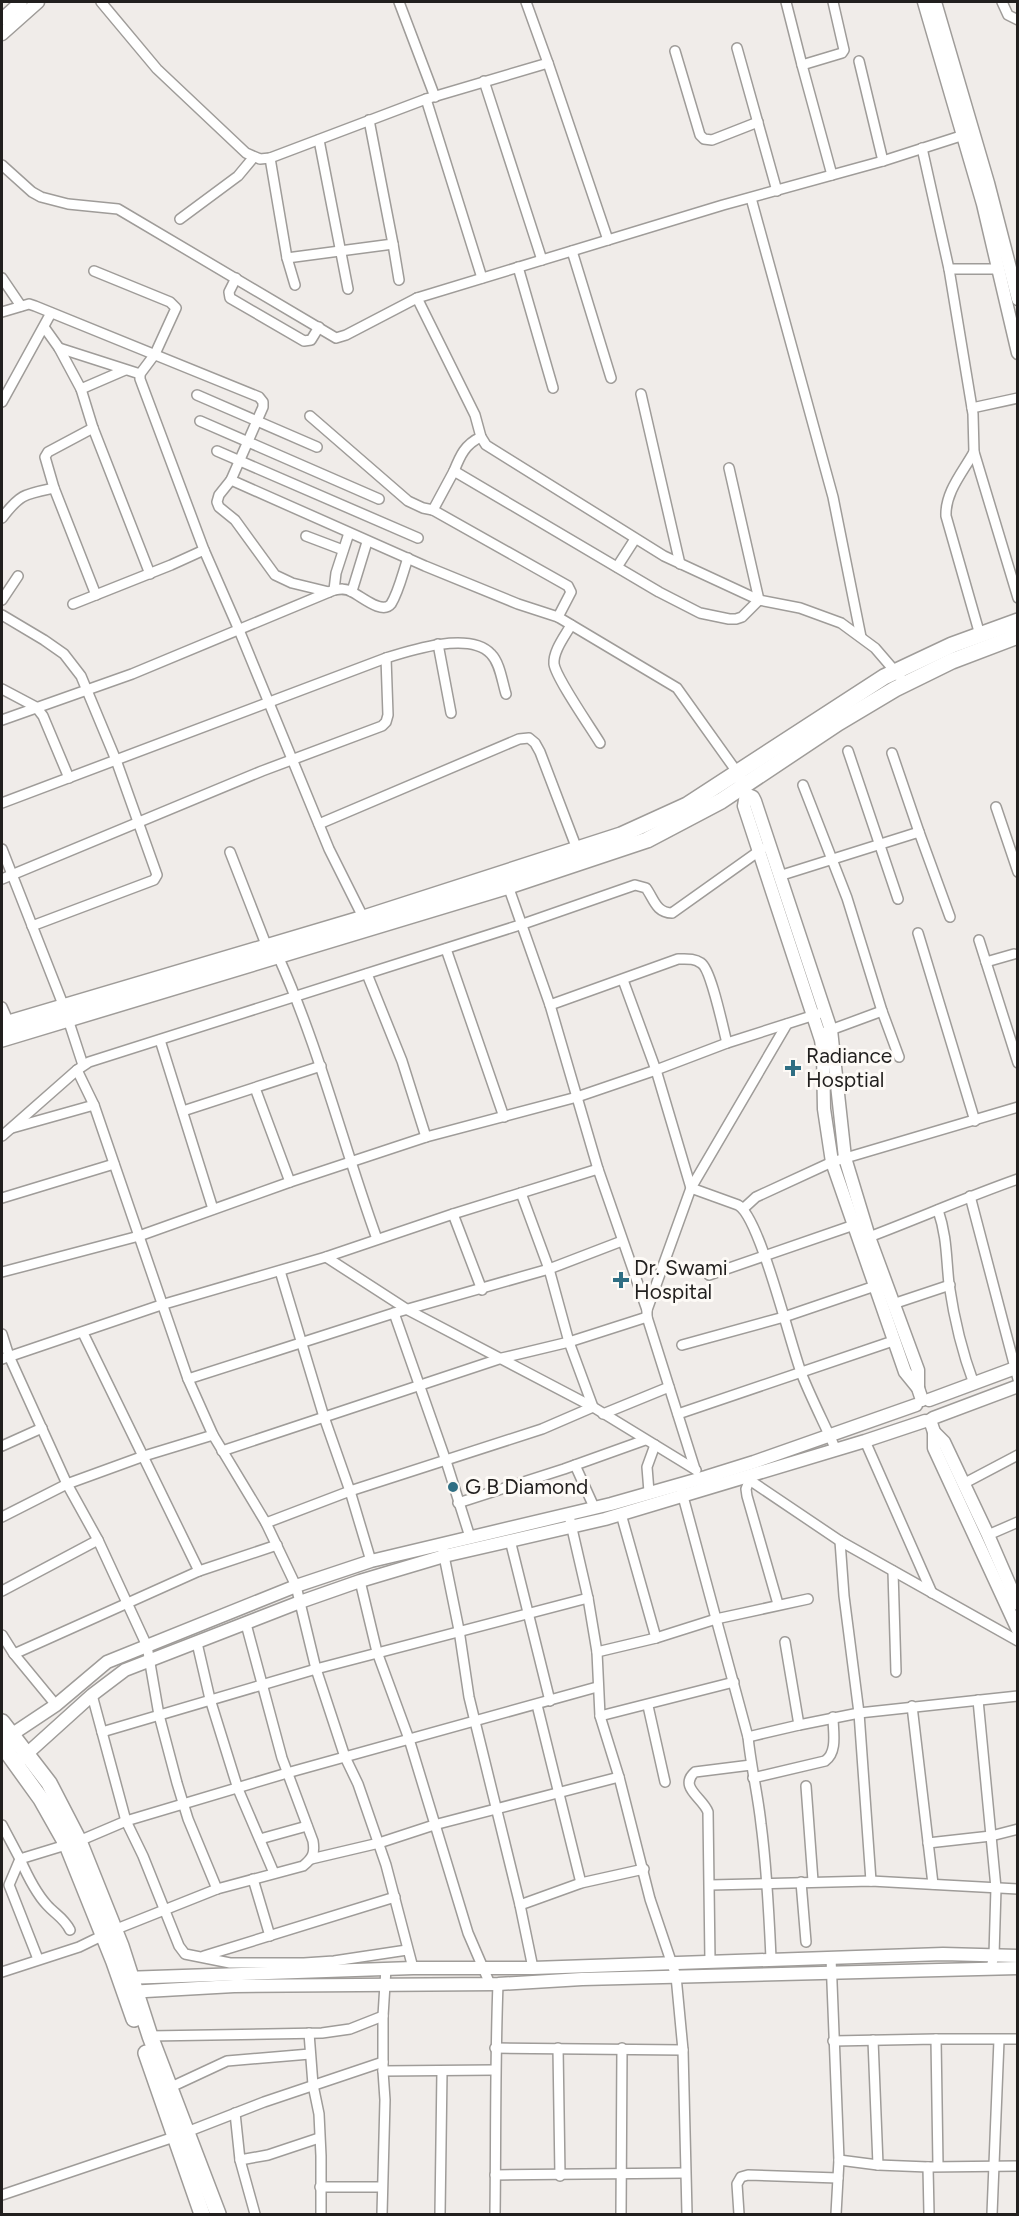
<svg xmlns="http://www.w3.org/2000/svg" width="1019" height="2216" viewBox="0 0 1019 2216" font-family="Figtree,sans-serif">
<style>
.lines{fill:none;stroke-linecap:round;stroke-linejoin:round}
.minor-casing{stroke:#9f9c99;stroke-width:12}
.tertiary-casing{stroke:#9f9c99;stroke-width:15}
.primary-casing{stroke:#9f9c99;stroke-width:18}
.minor{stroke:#fff;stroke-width:9}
.tertiary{stroke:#fff;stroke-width:12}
.primary{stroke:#fff;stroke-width:15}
.poi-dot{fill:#2f6e83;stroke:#fdfaf6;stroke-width:2}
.labels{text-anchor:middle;stroke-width:6;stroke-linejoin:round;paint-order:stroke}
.poi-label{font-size:21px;fill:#211f1e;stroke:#fdfaf6;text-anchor:start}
</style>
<rect width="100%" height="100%" fill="#f0ece9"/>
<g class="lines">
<g class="minor-casing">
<g id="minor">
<path d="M101,2L157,69L246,153L260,159L270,158L426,99L548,63L526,2"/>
<path d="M399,2L435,97"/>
<path d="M786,2L802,65L842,53L844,50L833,2"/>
<path d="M1002,2L1008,15L1018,20"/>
<path d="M737,48L777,191"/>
<path d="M675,51L700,135L704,139L712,140L758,122"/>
<path d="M859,61L883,161"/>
<path d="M548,63L608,240"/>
<path d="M802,65L832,175"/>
<path d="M484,81L542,260"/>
<path d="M426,99L482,278"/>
<path d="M319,140L348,289"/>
<path d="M922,148L949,269L973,414L974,452L1018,598"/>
<path d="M270,158L287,258L295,285"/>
<path d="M2,165L32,192L41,197L68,204L118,209L336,338L346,335L417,298L723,205L883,161L967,134"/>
<path d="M751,198L833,497L861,637"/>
<path d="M180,219L238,176L253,158"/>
<path d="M393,244L399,280"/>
<path d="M572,251L611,378"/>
<path d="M287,258L393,244L369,120"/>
<path d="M518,267L553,388"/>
<path d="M949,269H999"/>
<path d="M94,271L170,302L176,308L155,354L140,374V379L204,550"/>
<path d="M2,278L21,306"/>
<path d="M236,278L229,292L230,298L304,341L311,340L319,327"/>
<path d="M417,298L475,415L481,437L486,445L664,556L759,600L800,608L841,623L875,648L906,684"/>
<path d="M2,312L29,304L35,306L259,397L263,402V407L231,480L219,495L217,502L219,507L235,520L275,575L292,583L329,592"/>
<path d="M44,327L59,348L81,389L93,428L150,574"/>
<path d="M59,348L140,374"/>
<path d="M81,389L125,370"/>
<path d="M641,394L680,564"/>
<path d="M197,395L317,447"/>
<path d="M2,402L51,313"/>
<path d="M972,408L1018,398"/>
<path d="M310,416L408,501L423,508L433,510"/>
<path d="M200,421L379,499"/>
<path d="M93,428L48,452L45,457L54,488L96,595"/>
<path d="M217,451L418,538"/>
<path d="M974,452C963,472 945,492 946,516L980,635"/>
<path d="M454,471C460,456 465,444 481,437"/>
<path d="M231,480L425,566L518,604L558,617L677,688L737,772"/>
<path d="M2,518C20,494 25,494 54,488"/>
<path d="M306,536L343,550"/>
<path d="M617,567L635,539"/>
<path d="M334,590L336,573L349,533"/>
<path d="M352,591L367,542"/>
<path d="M2,600L18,576"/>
<path d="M73,604L171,565L204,550L239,630L329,849L365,921"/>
<path d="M2,615L44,640L64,654L81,676L116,760L157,875L154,880L32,926"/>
<path d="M558,617L571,592L568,586L433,510L454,471L659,592L700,613L729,619H736L742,617L759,600L729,468"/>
<path d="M571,625C565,636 553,651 554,664C556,678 591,728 600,743"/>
<path d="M438,644L451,713"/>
<path d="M2,689L36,707L43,716L69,778"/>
<path d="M2,720L132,674L334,590C340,589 346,588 352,592C361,596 382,615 391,604C399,591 403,572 408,558"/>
<path d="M848,751L898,899"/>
<path d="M892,753L919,832"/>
<path d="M803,785L847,898L882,1011L899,1057"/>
<path d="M2,803L386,658C411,650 470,631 491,654C500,663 502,681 506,694"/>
<path d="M996,807L1018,872"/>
<path d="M319,824L519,739L529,738L535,743L540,752L577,849"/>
<path d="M2,849L64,1007L83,1065"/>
<path d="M230,852L267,947"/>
<path d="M779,876L919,832L950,917"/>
<path d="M2,879L262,771L382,726L386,722L388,715L386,658"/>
<path d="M507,883L550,1005L598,1169L647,1310V1317L695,1469"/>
<path d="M918,933L975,1121"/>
<path d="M979,940L1018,1063"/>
<path d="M446,949L504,1117"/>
<path d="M278,956C319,1047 343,1145 377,1239"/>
<path d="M986,962L1014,954"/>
<path d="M367,974L402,1061L426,1137"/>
<path d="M623,980L656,1070L691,1188L738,1205C760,1217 790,1344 802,1375C812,1400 825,1425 836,1450"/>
<path d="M550,1005L678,959C687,959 694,958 701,963C711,969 723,1028 727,1043"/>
<path d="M2,1007L9,1023"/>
<path d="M825,1032L882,1011"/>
<path d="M160,1040L213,1209"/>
<path d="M77,1070L94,1105L188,1379L213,1435L266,1523L296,1586L316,1669L345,1757L358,1784L386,1865L413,1968"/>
<path d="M255,1088L290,1182"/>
<path d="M183,1111L321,1066"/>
<path d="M12,1128L94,1105"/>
<path d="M2,1136L77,1070L89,1062L523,924L635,885L646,888C654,899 656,913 672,913L762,849"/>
<path d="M521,1193L549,1269L569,1342L647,1317"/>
<path d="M970,1196L1018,1379"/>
<path d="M2,1198L114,1164"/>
<path d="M744,1208L756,1197L832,1162L1018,1107"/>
<path d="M938,1210C947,1237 946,1256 949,1284C954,1318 962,1352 974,1384"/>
<path d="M453,1214L482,1290"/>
<path d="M869,1237C919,1218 967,1197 1018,1179"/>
<path d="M326,1257L408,1310L593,1407L696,1470"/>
<path d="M280,1271L324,1417L350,1491L371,1561"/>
<path d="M2,1272L139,1236L290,1182L426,1137L577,1097L656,1070L727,1043L824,1012"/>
<path d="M709,1275L854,1225"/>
<path d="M893,1304L950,1285"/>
<path d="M647,1310L691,1188L787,1024"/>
<path d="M394,1313L446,1461L470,1537"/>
<path d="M83,1333L199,1571"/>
<path d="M2,1334L9,1356L67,1484L98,1540L147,1646L159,1715L177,1783L188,1819L217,1889"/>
<path d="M682,1345L784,1317L875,1286"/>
<path d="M2,1359L161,1305L326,1257L453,1214L598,1169"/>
<path d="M188,1379L394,1313L549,1269L622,1241"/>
<path d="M603,1414L669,1387"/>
<path d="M678,1414L893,1341"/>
<path d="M865,1441L932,1593"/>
<path d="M2,1446L42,1428"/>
<path d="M222,1451L502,1358L569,1342L593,1407L542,1429L350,1491L266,1523"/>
<path d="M575,1465L594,1507"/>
<path d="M751,1476L746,1489L747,1496L778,1604"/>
<path d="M751,1481L840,1541L1018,1641"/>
<path d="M963,1484L1018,1455"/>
<path d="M681,1489L748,1737C751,1767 758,1795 761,1824C767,1869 769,1914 771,1958"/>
<path d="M649,1492L647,1467L655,1445"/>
<path d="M458,1503L564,1469L645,1440"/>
<path d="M621,1514L656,1638L716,1619L808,1599"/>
<path d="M2,1517L67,1484L144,1456L213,1435"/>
<path d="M570,1520L588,1598L597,1652L600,1716L619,1777L650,1899L676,1976L683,2050L687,2214"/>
<path d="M988,1535L1018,1522"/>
<path d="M510,1540L550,1701"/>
<path d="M840,1541L844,1596L859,1713L871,1881"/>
<path d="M443,1551L459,1630L469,1697L520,1905L533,1968"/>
<path d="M893,1571L896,1672"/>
<path d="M360,1581L377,1652L409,1739L468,1933L490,1984"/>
<path d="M2,1591L98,1540"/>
<path d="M2,1635L14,1654L56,1705"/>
<path d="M785,1642L799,1725"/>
<path d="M197,1643L210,1699L238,1789L274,1873"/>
<path d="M597,1652L656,1638"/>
<path d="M14,1654L199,1571L277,1545"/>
<path d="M92,1695L126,1821L143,1856L179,1946L185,1954L230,1963H304L334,1961L407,1950"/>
<path d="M978,1700L996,1888L994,1955L991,1968"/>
<path d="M537,1705L581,1883"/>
<path d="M648,1706L665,1782"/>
<path d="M912,1706L933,1884"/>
<path d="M600,1716L734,1682"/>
<path d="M102,1732L316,1669L588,1598"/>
<path d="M748,1737L799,1725L859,1713L1018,1696"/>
<path d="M753,1778L825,1761C838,1752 833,1731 833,1717"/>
<path d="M806,1786L813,1881"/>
<path d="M2,1825L20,1859L79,1841L126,1821L287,1773L597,1687"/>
<path d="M260,1839L307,1826"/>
<path d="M928,1843L991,1836L1018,1829"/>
<path d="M20,1859L9,1885L38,1959"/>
<path d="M20,1859C27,1875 35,1892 47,1905C55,1914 64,1918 70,1930"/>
<path d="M311,1859L379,1843L434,1825L619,1777"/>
<path d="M253,1879L270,1936"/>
<path d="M801,1882L806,1942"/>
<path d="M710,1885L871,1881L1018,1889"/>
<path d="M520,1905L581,1883L644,1869"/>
<path d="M204,1956L395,1897"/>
<path d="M831,1958L839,2160L836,2214"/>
<path d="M710,1961L708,1812C703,1798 678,1787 695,1772L751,1765"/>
<path d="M2,1972L79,1947L114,1930L217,1889L303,1866C313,1858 315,1853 313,1841L282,1758L246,1624"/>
<path d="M309,2033L313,2085L319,2114L321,2156V2214"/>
<path d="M150,2036L322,2033L350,2029L383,2016"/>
<path d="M936,2039H1018"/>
<path d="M873,2040L878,2165"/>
<path d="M833,2041L936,2039L938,2166"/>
<path d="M495,2048L683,2050"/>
<path d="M558,2048L560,2176"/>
<path d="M383,2071L495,2070"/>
<path d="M169,2088L227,2061L310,2054"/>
<path d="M235,2113L240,2160L268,2155L319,2138"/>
<path d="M240,2160L255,2214"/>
<path d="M839,2160L878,2165L928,2167L1018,2166"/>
<path d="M928,2167L929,2214"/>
<path d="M495,2175L685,2173"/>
<path d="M320,2187H382"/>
<path d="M2,2195L174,2137L264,2102L383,2062"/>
<path d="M382,2214L385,2100L383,2071V2016L386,1968"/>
<path d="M440,2214L442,2071"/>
<path d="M495,2214C496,2138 495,2061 498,1984"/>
<path d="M621,2214L622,2048"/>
<path d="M739,2214L737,2184L741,2177L748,2175L838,2178"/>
<path d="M992,2214L999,2040"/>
</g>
</g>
<g class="tertiary-casing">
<g id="tertiary">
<path d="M924,2L983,204L1018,353"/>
<path d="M935,2L988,183L1018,299"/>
<path d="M2,19L21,2"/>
<path d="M2,34L38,2"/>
<path d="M740,778L746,794L753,797L755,801L831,1030L845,1158L869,1237L918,1370V1388"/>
<path d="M746,794L744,806L821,1040L823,1053L824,1109L832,1162L905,1372L918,1388L922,1400"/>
<path d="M929,1400L1018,1367"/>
<path d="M933,1418L1018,1386"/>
<path d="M930,1420L934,1432V1448L1018,1630"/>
<path d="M934,1432L944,1442L988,1535L1018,1604"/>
<path d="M5,1739L56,1705L107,1662L296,1586L371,1561L611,1504L706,1477L754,1462L916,1405"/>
<path d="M20,1760L92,1695L125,1670L300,1602L360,1581L444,1556L605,1519L865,1441L925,1421"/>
<path d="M124,1978L413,1968H533L943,1954L1018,1956"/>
<path d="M128,1992L234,1986L498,1984L582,1979L1018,1968"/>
</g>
</g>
<g class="primary-casing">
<g id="primary">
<path d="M2,1025L364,918L621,835L687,805L884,677L952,645L1018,621"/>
<path d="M2,1039L509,886L647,840L721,801L838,723L895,689L952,661L1018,636"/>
<path d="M2,1722L49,1783L79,1841L121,1946L150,2036L218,2214"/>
<path d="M2,1745L41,1799L67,1845L114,1962L134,2019"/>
<path d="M146,2053L202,2214"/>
</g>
</g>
<use href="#minor" class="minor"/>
<use href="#tertiary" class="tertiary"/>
<use href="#primary" class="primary"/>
</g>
<g class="poi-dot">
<path d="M790 1059h6v6h6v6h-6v6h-6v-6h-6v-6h6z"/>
<path d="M618 1271h6v6h6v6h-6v6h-6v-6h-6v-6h6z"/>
<circle cx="453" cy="1487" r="6"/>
</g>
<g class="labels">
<g class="poi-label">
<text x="806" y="1063">Radiance<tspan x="806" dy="24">Hosptial</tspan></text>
<text x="634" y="1275">Dr. Swami<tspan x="634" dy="24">Hospital</tspan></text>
<text x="465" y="1494">G B Diamond</text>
</g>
</g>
<rect width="1019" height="2216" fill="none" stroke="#211f1e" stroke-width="6"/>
</svg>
